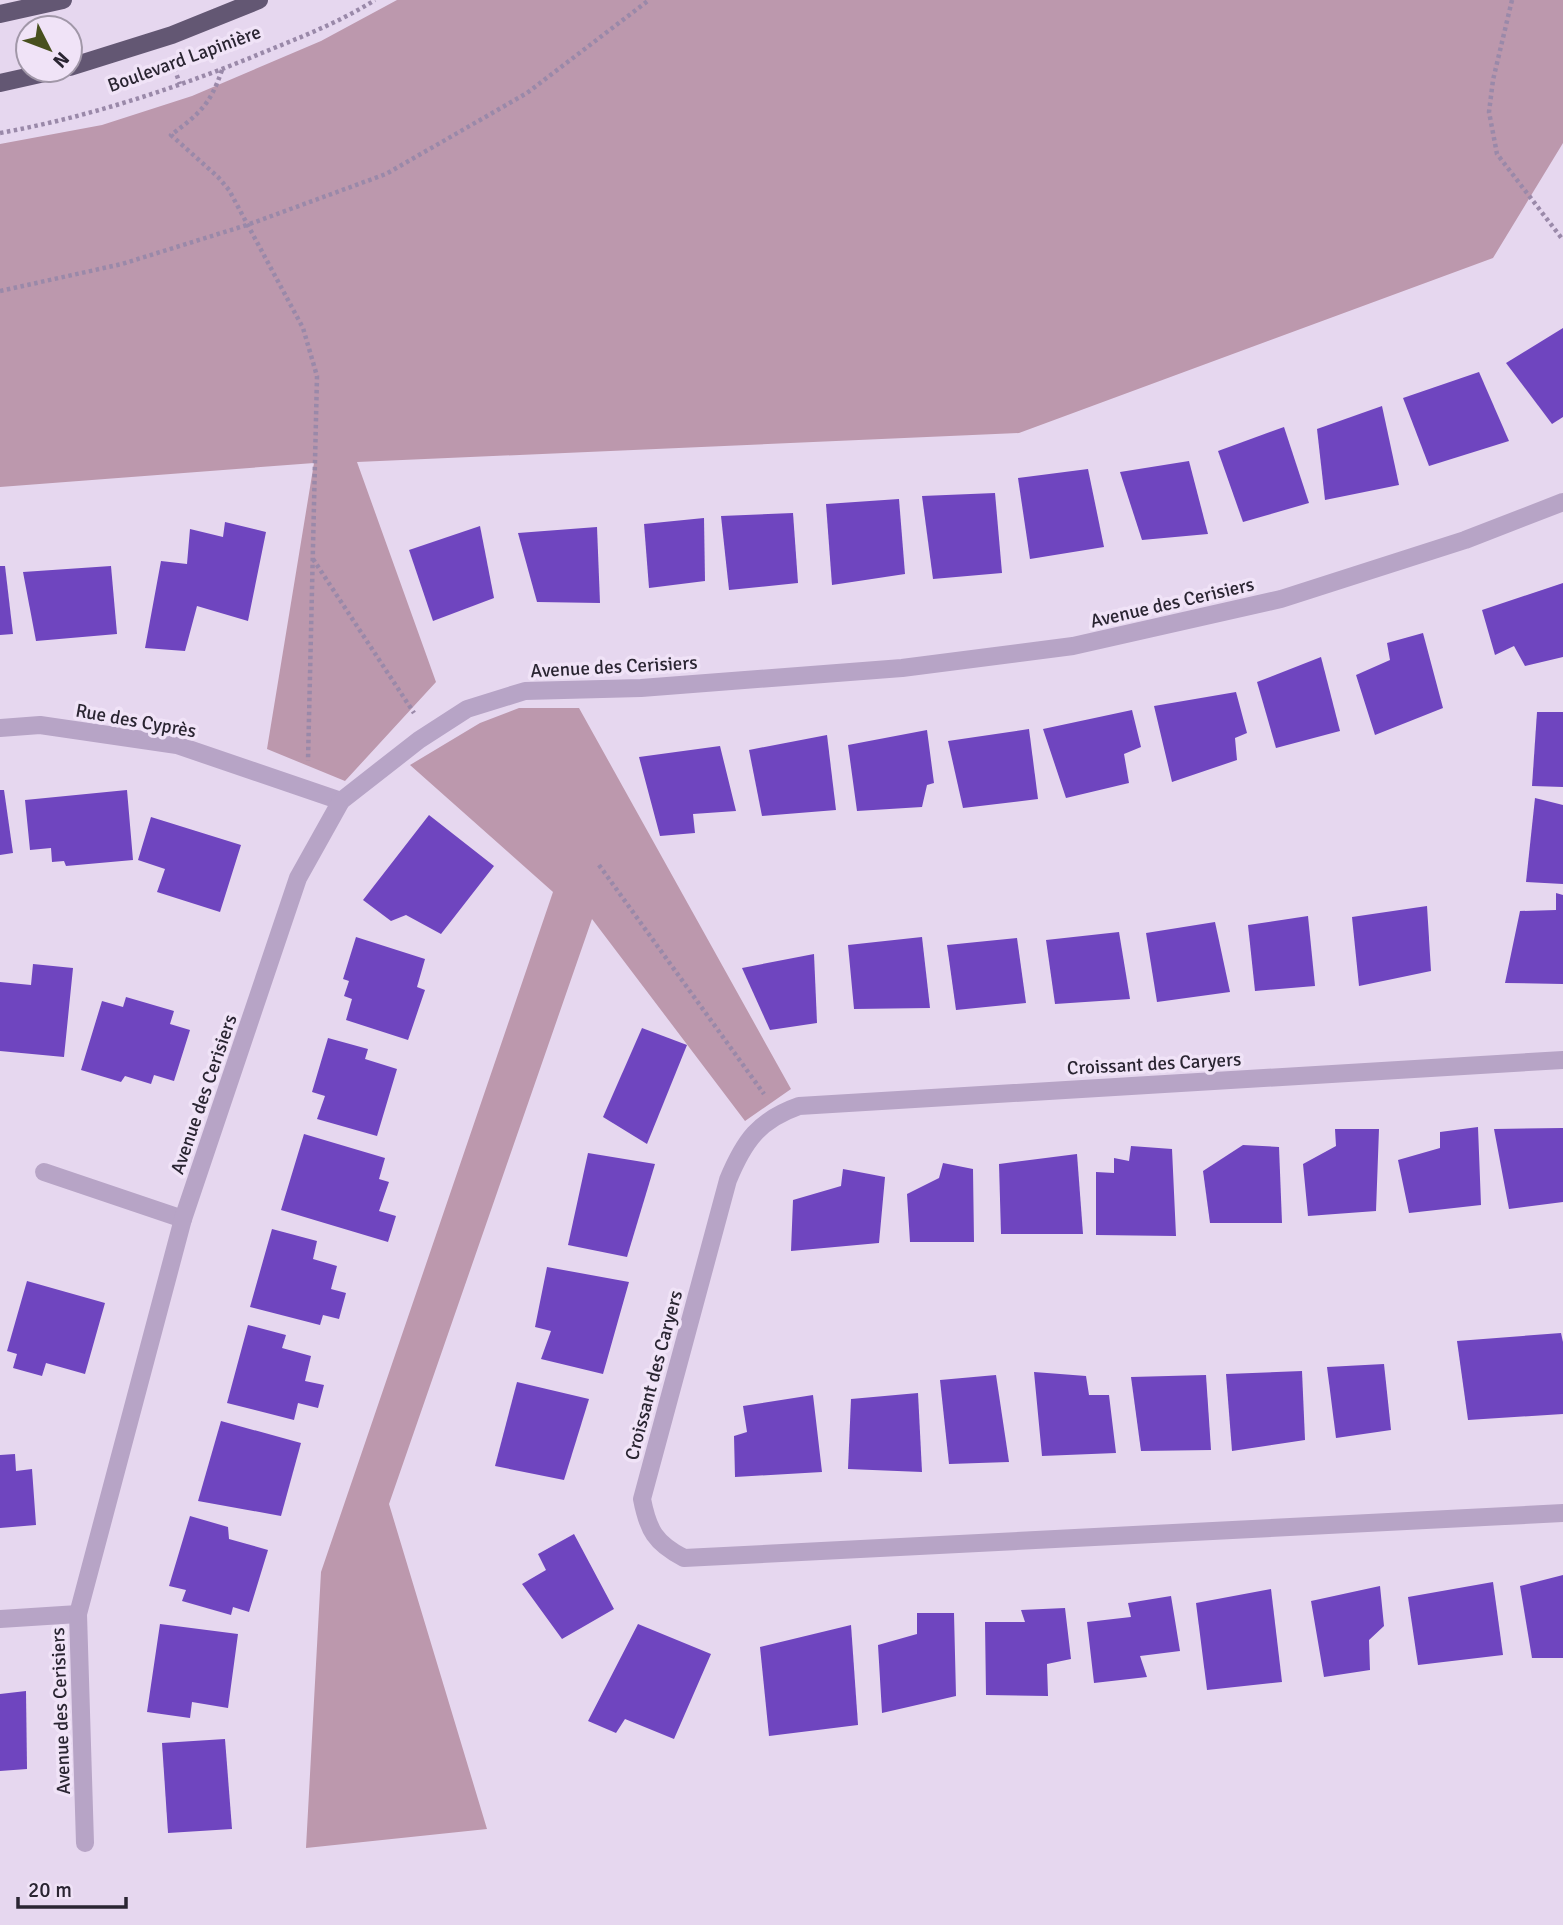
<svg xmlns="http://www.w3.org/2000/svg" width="1563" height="1925" viewBox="0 0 1563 1925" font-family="Signika,sans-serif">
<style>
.green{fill:#bc98ad}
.building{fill:#6f45bf}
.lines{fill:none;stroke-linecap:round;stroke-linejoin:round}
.path{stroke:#9a89a9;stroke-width:4.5;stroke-dasharray:3.5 3.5;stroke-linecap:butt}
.minor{stroke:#b7a4c6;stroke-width:18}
.major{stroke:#635773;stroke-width:18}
.labels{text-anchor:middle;stroke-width:7;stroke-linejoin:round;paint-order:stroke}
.street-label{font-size:19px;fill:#2a2532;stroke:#f0e3f7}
</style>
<rect width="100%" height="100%" fill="#e6d7ef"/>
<g class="green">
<path d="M397,0H1563V143L1493,258L1019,433L357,462L436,682L345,781L267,749L314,463L0,487V144L102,125L192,96L321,41Z"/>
<path d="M519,708H579L791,1089L745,1121L592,919L389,1504L487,1829L306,1848L321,1572L553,892L410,765L480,723Z"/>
</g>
<g class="building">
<path d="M1563,328V417L1552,424L1506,363Z"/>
<path d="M1479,372L1509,441L1429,466L1403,398Z"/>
<path d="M1382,406L1399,485L1325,500L1317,429Z"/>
<path d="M1284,427L1309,503L1243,522L1218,451Z"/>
<path d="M1189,461L1208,534L1142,540L1120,472Z"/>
<path d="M1088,469L1104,547L1030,559L1018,478Z"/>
<path d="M995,493L1002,573L933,579L922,496Z"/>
<path d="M899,499L905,574L832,585L826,504Z"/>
<path d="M793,513L798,583L729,590L721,516Z"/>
<path d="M704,518L705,581L649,588L644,524Z"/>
<path d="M225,522L266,532L248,621L197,606L185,651L145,648L161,561L187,564L190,529L223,537Z"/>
<path d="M480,526L494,598L433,621L409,550Z"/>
<path d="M597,527L600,603L537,602L518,533Z"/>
<path d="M0,566H5L13,634L0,635Z"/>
<path d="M111,566L117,634L36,641L23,572Z"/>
<path d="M1563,583V657L1525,666L1514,646L1495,655L1482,610Z"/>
<path d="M1423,633L1443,708L1375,735L1356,675L1390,660L1387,643Z"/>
<path d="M1321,657L1340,731L1276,748L1257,682Z"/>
<path d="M1236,692L1247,733L1235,738L1237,760L1172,782L1154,706Z"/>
<path d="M1132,710L1141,747L1124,754L1129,783L1066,798L1043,729Z"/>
<path d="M1537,712H1563V787L1532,786Z"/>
<path d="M1029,729L1038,799L963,808L948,741Z"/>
<path d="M927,730L934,783L927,785L922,807L857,811L848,745Z"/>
<path d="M827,735L836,810L762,816L749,750Z"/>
<path d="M720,746L736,811L693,814L695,833L660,836L639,757Z"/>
<path d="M0,790H4L13,853L0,855Z"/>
<path d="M127,790L133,860L66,866L64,861L52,862L51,848L30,850L25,800Z"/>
<path d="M1535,798L1563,805V884L1526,882Z"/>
<path d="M429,815L494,866L441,934L406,915L391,921L363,900Z"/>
<path d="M151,817L241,845L220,912L157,892L165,869L138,860Z"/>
<path d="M1556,893L1563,895V984L1505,983L1520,911L1556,910Z"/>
<path d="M1427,906L1431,971L1359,986L1352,917Z"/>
<path d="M1308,916L1315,986L1255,991L1248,925Z"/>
<path d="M1215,922L1230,992L1157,1002L1146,933Z"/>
<path d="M1119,932L1130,999L1055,1004L1046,940Z"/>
<path d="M356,937L425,959L417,987L425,990L408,1040L346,1020L352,999L344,996L349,981L343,979Z"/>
<path d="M922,937L930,1008L854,1009L848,945Z"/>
<path d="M1017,938L1026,1003L956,1010L947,945Z"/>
<path d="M814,954L817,1023L770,1030L742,968Z"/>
<path d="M33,964L73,968L64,1057L0,1051V982L31,985Z"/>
<path d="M126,997L174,1011L170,1024L190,1030L174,1081L154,1075L151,1084L125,1076L121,1082L81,1070L102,1001L123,1007Z"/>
<path d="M642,1028L687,1045L647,1144L603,1117Z"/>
<path d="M328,1038L368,1049L365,1059L397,1069L377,1136L317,1119L325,1096L312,1092Z"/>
<path d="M1478,1127L1481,1205L1409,1213L1398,1160L1440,1148V1132Z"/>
<path d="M1563,1128V1202L1509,1209L1494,1129Z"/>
<path d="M1335,1129H1379L1376,1211L1308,1216L1303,1164L1336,1146Z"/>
<path d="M304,1134L385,1158L379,1179L389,1182L379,1211L396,1216L388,1242L281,1210Z"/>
<path d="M1243,1145L1279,1147L1282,1223H1210L1203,1171Z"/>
<path d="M1131,1146L1172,1149L1176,1236L1096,1235V1172L1114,1173V1158L1129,1161Z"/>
<path d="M588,1153L655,1164L627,1257L568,1245Z"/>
<path d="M1077,1154L1083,1234H1001L999,1164Z"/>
<path d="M943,1163L973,1169L974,1242H910L907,1194L939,1178Z"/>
<path d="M843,1169L885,1177L879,1243L791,1251L793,1200L841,1186Z"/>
<path d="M272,1229L317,1241L313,1259L337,1266L331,1289L346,1293L339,1319L323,1315L320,1325L250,1307Z"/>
<path d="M547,1267L629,1282L603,1374L541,1359L551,1331L535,1327Z"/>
<path d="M27,1281L105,1303L85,1374L46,1363L42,1376L13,1368L17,1354L7,1351Z"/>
<path d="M248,1325L286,1335L282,1348L311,1356L305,1381L324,1385L318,1408L298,1403L294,1420L227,1403Z"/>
<path d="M1561,1333L1563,1342V1414L1468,1420L1457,1341Z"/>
<path d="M1384,1364L1391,1430L1336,1438L1327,1367Z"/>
<path d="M1302,1371L1305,1440L1232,1451L1226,1374Z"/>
<path d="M1034,1372L1086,1376L1089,1395H1109L1116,1453L1042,1456Z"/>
<path d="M996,1375L1009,1462L949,1464L940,1380Z"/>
<path d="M1206,1375L1211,1450L1141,1451L1131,1377Z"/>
<path d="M517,1382L589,1399L564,1480L495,1466Z"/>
<path d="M918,1393L922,1472L848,1469L851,1399Z"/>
<path d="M813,1395L822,1472L735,1477L734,1436L747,1432L743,1406Z"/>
<path d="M221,1421L301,1443L281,1516L198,1501Z"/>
<path d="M15,1454L16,1471L32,1469L36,1525L0,1528V1455Z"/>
<path d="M190,1516L228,1527L229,1539L268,1550L249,1612L233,1607L231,1615L182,1601L186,1590L169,1586Z"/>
<path d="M574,1534L614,1609L562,1639L522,1584L546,1570L538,1554Z"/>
<path d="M1563,1575V1658H1532L1520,1586Z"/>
<path d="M1493,1582L1503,1655L1418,1665L1408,1597Z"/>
<path d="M1380,1586L1384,1626L1369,1640L1370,1670L1324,1677L1311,1601Z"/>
<path d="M1271,1589L1282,1682L1207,1690L1196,1603Z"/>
<path d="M1171,1596L1180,1651L1140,1656L1147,1677L1094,1683L1087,1622L1131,1617L1128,1603Z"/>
<path d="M1065,1608L1071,1659L1047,1664L1048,1696L986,1695L985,1622H1025L1021,1610Z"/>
<path d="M917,1613H954L956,1696L882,1713L878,1645L917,1634Z"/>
<path d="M160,1624L238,1634L228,1708L192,1702L190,1718L147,1712Z"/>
<path d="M638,1624L711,1654L674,1739L625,1719L616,1733L588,1721Z"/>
<path d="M851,1625L858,1725L769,1736L760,1647Z"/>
<path d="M26,1691L27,1769L0,1771V1694Z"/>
<path d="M225,1739L232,1829L168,1833L162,1743Z"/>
</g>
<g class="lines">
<g class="path">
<path d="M1512,0L1493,80L1489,112L1497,154L1563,240"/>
<path d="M172,62L180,84"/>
<path d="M222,70C210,105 200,113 171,135L218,177L229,190L303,328L317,376L308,761"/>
<path d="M0,133C94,116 186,85 274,48C309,34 343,20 375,0"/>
<path d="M0,291L122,264L247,225L386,174L527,93L649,0"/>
<path d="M313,559L414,713"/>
<path d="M599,865L764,1094"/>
</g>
<g class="minor">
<path d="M0,728L40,725L177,745L341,801"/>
<path d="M1563,1060L799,1106C759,1120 744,1141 728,1180L642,1499C648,1530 655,1543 684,1558L1563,1513"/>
<path d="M44,1172L183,1219"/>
<path d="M0,1619L78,1614"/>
<path d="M85,1843L78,1614L183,1219L298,878L341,801L419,740L467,709L525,691L641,688L902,668L1073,646L1281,599L1465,540L1563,502"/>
</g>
<g class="major">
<path d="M0,14L63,0"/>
<path d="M70,67L172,35L259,0"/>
<path d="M0,83L58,70"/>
</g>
</g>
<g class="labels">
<g class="street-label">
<text transform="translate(184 58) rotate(-20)" y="7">Boulevard Lapinière</text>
<text transform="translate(1172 602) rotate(-13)" y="7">Avenue des Cerisiers</text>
<text transform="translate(614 666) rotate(-3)" y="7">Avenue des Cerisiers</text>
<text transform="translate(136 720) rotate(10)" y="7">Rue des Cyprès</text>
<text transform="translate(1154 1063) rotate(-3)" y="7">Croissant des Caryers</text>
<text transform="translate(203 1094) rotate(-71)" y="7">Avenue des Cerisiers</text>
<text transform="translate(653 1375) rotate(-75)" y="7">Croissant des Caryers</text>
<text transform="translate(60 1711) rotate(-92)" y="7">Avenue des Cerisiers</text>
</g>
</g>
<g transform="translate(49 49) rotate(132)"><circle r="33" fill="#f0e3f7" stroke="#a197a8" stroke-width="2"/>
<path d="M0-5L12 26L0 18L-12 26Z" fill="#48501e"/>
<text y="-10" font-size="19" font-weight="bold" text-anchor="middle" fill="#2a2532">N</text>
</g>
<path d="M18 1897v10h108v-10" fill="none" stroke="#2a2532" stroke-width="3.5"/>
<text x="28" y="1897" font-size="21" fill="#2a2532" stroke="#f0e3f7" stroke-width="5" paint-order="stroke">20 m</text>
</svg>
